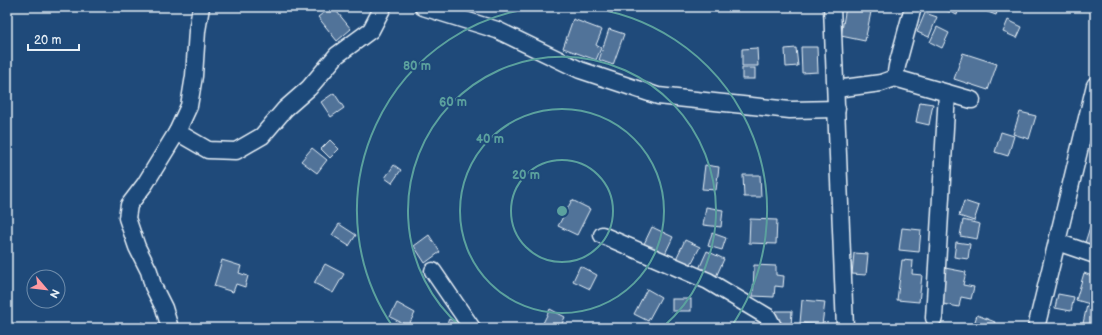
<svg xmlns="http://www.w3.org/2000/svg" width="1102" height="335" viewBox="0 0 1102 335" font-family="'Balsamiq Sans',sans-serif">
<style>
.building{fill:#517399;stroke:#e8f1f8}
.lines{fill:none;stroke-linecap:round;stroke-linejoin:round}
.street-casing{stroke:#e8f1f8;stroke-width:19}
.street{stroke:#1f4a7a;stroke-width:16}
.ring{fill:none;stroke:#5ba19e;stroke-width:2}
.centre{fill:#5ba19e;stroke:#1f4a7a;stroke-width:2}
.ring-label{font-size:12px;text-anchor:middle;font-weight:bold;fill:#5ba19e;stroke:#1f4a7a;stroke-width:4;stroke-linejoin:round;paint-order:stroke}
</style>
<rect width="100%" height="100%" fill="#1f4a7a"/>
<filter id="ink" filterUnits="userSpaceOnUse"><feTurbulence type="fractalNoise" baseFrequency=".025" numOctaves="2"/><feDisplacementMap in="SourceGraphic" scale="8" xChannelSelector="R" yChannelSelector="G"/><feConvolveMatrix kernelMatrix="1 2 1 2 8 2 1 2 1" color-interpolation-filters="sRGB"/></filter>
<g filter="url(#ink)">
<g class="building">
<path d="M331,7H333L351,29L337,41L318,17Z"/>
<path d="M846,7L871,12L865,41L841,36Z"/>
<path d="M938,7H959L957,15Z"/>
<path d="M974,7H999L996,15Z"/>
<path d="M925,13L937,17L929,37L917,32Z"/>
<path d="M573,19L602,30L596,45L601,48L596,60L563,48Z"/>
<path d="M1008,20L1022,27L1017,38L1003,32Z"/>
<path d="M937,27L949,33L942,48L930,42Z"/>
<path d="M609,29L624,34L613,65L599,60Z"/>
<path d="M801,47H817L818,72L802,73Z"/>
<path d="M757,48L758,66H742V49Z"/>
<path d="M796,48L798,66L786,67L785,49Z"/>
<path d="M963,53L997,64L988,90L954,79Z"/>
<rect x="742" y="68" width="13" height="11"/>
<path d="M334,93L344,108L331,117L321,102Z"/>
<path d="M920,102L933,104L929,125L916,122Z"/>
<path d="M1020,112L1036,116L1029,139L1013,134Z"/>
<path d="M1001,132L1014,136L1008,156L995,152Z"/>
<path d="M330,140L339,149L330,158L321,149Z"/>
<path d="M312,148L327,160L317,173L301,161Z"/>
<path d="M394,165L401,170L392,183L385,178Z"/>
<path d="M705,165L719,167L716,190L702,189Z"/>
<path d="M743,175H760L761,197H744Z"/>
<path d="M572,200L590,209L577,235L558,226Z"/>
<path d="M964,201L979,206L974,221L959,216Z"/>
<path d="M706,207L723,210L721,227L703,225Z"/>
<path d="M750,219L777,220L776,244L749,243Z"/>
<path d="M963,220L980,224L977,239L960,236Z"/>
<path d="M339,224L356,235L349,246L332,235Z"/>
<path d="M652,227L673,237L664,256L643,246Z"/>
<path d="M1090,227L1095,228V249L1084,246Z"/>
<path d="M902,228L921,230L919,252L899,250Z"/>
<path d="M712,233L726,238L722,250L708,246Z"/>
<path d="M429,235L440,252L425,263L414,246Z"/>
<path d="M685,240L700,247L689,268L675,261Z"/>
<path d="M956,242L970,244L968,259L954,257Z"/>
<path d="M707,251L724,259L715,279L698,271Z"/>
<path d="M854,253L868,254L866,275L852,274Z"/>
<path d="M222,260L241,266L239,273L248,276L245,287L236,284L233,292L214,286Z"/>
<path d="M902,260L913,261L912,274L922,275L919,302L897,300Z"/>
<path d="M325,264L344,274L333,293L314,283Z"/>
<path d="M754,265L776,266V275L784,276L783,287L775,286L774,297L753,296Z"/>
<path d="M580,266L597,275L590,289L573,281Z"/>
<path d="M945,268L966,272L963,285L974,287L971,299L961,297L959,307L938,303Z"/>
<path d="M1084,273L1095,277V286L1090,304L1076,300Z"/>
<path d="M647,289L661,297L648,321L634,314Z"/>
<path d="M1058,294L1074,297L1071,311L1055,308Z"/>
<rect x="672" y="299" width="19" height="12"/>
<path d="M802,300L825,302L822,325L800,323Z"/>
<path d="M397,303L415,313L408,326L390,317Z"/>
<path d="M1087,305L1095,307V328H1082Z"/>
<path d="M550,309L565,317L560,328H552L543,323Z"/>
<path d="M776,311H792L791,327L776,326Z"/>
<path d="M977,315L995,322L993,328L973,327Z"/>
<path d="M449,319L463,324L461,328H445Z"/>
<path d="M142,322L148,325L147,328H139Z"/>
</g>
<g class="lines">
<g class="street-casing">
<g id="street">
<path d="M423,7L497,30L580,70L658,96L790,110L837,109"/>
<path d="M832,7L845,328"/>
<path d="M895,78L972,100"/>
<path d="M836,89L881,83L895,78L897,66L913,7"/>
<path d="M177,132L208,150L236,151L262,136L285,109L309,88L337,55L371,30L383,7"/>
<path d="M602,235L708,281L768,317L774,328"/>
<path d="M1057,242L1095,255"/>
<path d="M433,271L472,328"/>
<path d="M934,318L947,93"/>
<path d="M170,328L164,308L153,286L149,271L137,247L127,218L129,205L145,184L177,132L189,106L194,76L197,31L201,7"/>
<path d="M1036,328L1095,85"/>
</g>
</g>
<use href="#street" class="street"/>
</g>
</g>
<g class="ring">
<circle cx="562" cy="211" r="51"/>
<circle cx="562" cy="211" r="102"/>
<path d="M461 327A154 154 0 1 1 663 327"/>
<path d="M393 327A205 205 0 0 1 541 7M583 7A205 205 0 0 1 731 327"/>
</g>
<circle cx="562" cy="211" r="6" class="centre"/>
<g class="ring-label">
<text x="417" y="70">80 m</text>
<text x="453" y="106">60 m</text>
<text x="490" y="143">40 m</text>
<text x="526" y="179">20 m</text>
</g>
<rect width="1102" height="335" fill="none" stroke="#1f4a7a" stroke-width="24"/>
<rect x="12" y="12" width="1078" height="311" fill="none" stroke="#e8f1f8" stroke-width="1.5" filter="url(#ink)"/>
<g transform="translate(46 289) rotate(118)"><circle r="19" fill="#1f4a7a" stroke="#6f8dac"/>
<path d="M0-3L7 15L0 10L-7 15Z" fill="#ff9aa2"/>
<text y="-6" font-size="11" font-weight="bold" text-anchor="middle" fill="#e8f1f8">N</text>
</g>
<path d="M28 44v6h51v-6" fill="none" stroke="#e8f1f8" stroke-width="2"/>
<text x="34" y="44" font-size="12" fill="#e8f1f8" stroke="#1f4a7a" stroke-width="3" paint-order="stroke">20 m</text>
</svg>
